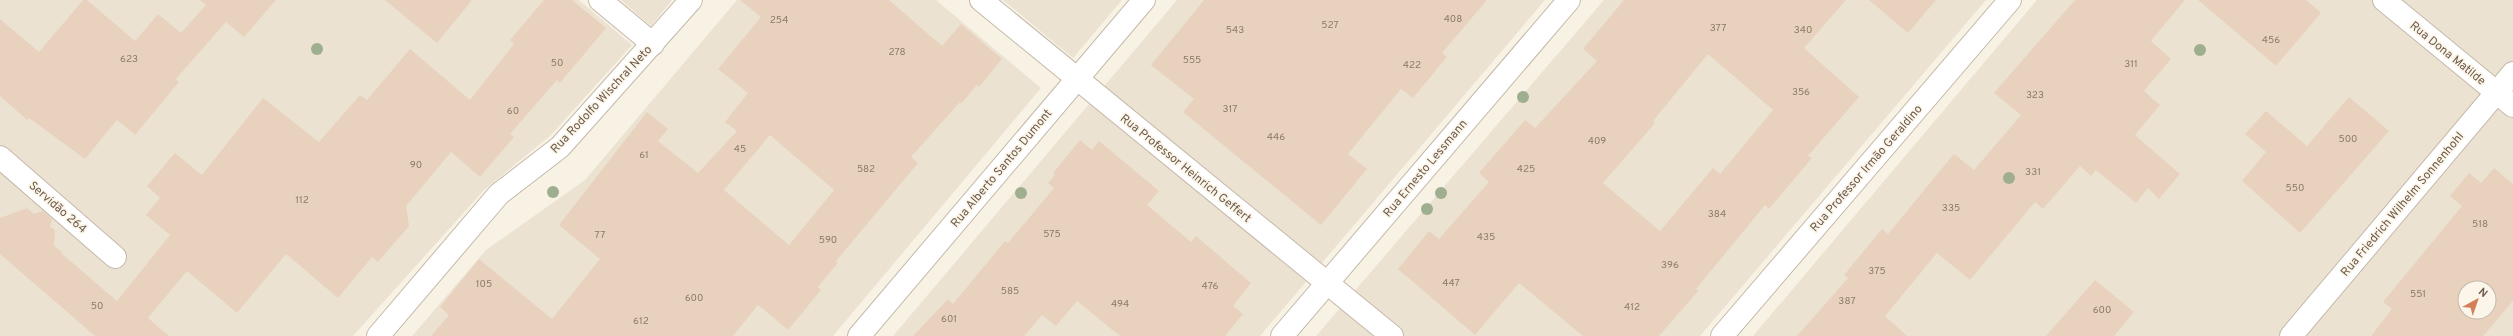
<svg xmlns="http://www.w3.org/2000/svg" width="2513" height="336" viewBox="0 0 2513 336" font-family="Overpass,sans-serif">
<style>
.residential{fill:#ece2d2;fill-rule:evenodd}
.building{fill:#e8d2be;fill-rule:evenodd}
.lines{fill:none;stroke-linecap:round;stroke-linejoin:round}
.minor-casing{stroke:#c5b9aa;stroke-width:24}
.minor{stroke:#fff;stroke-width:22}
.tree{fill:#9eae8f}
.labels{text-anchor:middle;stroke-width:3.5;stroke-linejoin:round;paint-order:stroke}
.number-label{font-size:10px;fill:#8c7a69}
.street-label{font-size:12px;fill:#6d5c4d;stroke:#fcf6ea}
</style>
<rect width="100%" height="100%" fill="#f8f2e4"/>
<g class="residential">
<path d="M0,0H579L632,45L551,135L484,190L353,336H0Z"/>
<path d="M621,0H672L651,26Z"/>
<path d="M737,0H936L1041,88L833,336H412L486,250L585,180Z"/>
<path d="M1003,0H1122L1073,58Z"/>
<path d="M1177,0H1545L1260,336H893Z"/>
<path d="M1604,0H1986L1700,336H1316Z"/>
<path d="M2037,0H2513V336H1753ZM2465,288H2489V312H2465Z"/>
</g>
<g class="building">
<path d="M83,0H87L135,41L158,14L181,33L206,5L200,0H276L244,37L226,22L176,79L179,82L135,135L117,120L85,159L29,118L27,120L0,96V19L39,52Z"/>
<path d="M385,0H472L437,43Z"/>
<path d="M544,0H572L606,28L560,83L557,80L510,134L514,137L480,177L451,152L406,206L409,226L378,262L372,257L338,298L286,254L237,313L187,271L148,318L169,336H95L0,254V218L27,208L34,214L43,211L52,219L50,227L55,230L54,246L62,252L61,253L117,301L170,235L146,215L160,198L147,186L175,153L202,175L263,98L319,142L360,95L367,100L410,49L470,100L514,44L510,40Z"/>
<path d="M740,0H889L942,46L961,24L1002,59L979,87L977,85L962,103H959L911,157L918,163L836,261L838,263L818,287L821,290L788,330L758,305L733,336H431L449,315L440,307L479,259L552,319L600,259L559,225L647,112L668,129L658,141L698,173L737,131L725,122L748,93L718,69L761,17ZM770,135L834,190L789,245L724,190Z"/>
<path d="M1204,0H1487L1442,53L1447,57L1413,98L1401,89L1348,154L1367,169L1321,225L1183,112L1194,99L1151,65Z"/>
<path d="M1624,0H1846L1804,48L1859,97L1808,156L1812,158L1769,209L1765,205L1696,289L1698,291L1659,336H1583L1519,283L1475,335L1398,269L1429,231L1439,239L1489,182L1479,173L1525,120L1535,128L1597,61L1583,49ZM1708,54L1773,110L1720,174L1713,168L1660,231L1603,183L1655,123L1653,121Z"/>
<path d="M1869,0H1936L1908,33Z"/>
<path d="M2075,0H2185L2151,41L2171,59L2144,91L2160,105L2135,135L2180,174L2159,199L2148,188L2136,203L2096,170L2091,176L2080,166L2043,209L2035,202L1970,280L1937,253L1885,316L1907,336H1797L1848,278L1844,275L1882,229L1888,234L1954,154L1974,170L2021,115L1994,93Z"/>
<path d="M2198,0H2306L2321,13L2276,66Z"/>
<path d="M2349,97L2389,131L2300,233L2242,181L2266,152L2245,134L2266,111L2307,146Z"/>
<path d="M1080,140L1092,150L1099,141L1159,191L1147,205L1191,242L1196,236L1251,283L1233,306L1243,314L1225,336H1120L1077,301L1056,326L1042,315L1024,336H913L948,299L953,304L1005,241L1008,243L1054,188L1048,183L1055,175L1053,173Z"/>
<path d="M2494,168L2513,184V301L2483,336H2371L2392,309L2383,302L2462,206L2450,196L2469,173L2481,183ZM2465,288H2489V312H2465Z"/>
<path d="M2095,280L2134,312L2114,336H2046Z"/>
</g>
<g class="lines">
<g class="minor-casing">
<g id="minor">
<path d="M600,0L653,44"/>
<path d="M981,0L1392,336"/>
<path d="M2384,0L2513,106"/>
<path d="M0,157L115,257"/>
<path d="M378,336L499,194L560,147L691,0"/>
<path d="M859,336L1144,0"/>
<path d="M1282,336L1569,0"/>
<path d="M1722,336L2010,0"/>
<path d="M2291,336L2513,73"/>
</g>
</g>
<use href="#minor" class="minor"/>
</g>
<g class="tree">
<circle cx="317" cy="49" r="6"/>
<circle cx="2200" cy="50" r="6"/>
<circle cx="1523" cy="97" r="6"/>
<circle cx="2009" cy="178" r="6"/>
<circle cx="553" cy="192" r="6"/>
<circle cx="1021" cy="193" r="6"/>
<circle cx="1441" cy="193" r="6"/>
<circle cx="1427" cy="209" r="6"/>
</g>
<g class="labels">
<g class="number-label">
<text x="1453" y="22">408</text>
<text x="779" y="23">254</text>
<text x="1330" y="28">527</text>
<text x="1718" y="31">377</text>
<text x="1235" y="33">543</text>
<text x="1803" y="33">340</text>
<text x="2271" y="43">456</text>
<text x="897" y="55">278</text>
<text x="129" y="62">623</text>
<text x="1192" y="63">555</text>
<text x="557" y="66">50</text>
<text x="2131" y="67">311</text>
<text x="1412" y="68">422</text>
<text x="1801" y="95">356</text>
<text x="2035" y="98">323</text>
<text x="1230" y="112">317</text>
<text x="513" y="114">60</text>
<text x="1276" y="140">446</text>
<text x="2348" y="142">500</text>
<text x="1597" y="144">409</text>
<text x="740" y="152">45</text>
<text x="644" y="158">61</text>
<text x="416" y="168">90</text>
<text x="866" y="172">582</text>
<text x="1526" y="172">425</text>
<text x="2033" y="175">331</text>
<text x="2295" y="191">550</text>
<text x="302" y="203">112</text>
<text x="1951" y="211">335</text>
<text x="1717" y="217">384</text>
<text x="2480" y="227">518</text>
<text x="1052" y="237">575</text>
<text x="600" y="238">77</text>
<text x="1486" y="240">435</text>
<text x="828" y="243">590</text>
<text x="1670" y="268">396</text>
<text x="1877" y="274">375</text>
<text x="1451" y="286">447</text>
<text x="484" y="287">105</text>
<text x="1210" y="289">476</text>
<text x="1010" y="294">585</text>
<text x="2418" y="297">551</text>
<text x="694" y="301">600</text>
<text x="1847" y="304">387</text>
<text x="1120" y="307">494</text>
<text x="97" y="309">50</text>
<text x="1632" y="310">412</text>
<text x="2102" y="313">600</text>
<text x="949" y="322">601</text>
<text x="641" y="324">612</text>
</g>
<g class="street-label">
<text transform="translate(2448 53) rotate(39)" y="4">Rua Dona Matilde</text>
<text transform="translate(601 99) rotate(-47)" y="4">Rua Rodolfo Wischral Neto</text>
<text transform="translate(1001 168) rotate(-50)" y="4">Rua Alberto Santos Dumont</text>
<text transform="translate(1186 168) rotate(39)" y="4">Rua Professor Heinrich Geffert</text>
<text transform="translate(1425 168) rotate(-50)" y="4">Rua Ernesto Lessmann</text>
<text transform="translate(1866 168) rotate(-49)" y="4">Rua Professor Irmão Geraldino</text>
<text transform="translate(2402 204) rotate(-50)" y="4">Rua Friedrich Wilhelm Sonnenhohl</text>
<text transform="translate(58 207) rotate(41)" y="4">Servidão 264</text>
</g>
</g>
<g transform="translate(2477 300) rotate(40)"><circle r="19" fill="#fcf6ea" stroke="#c3b8ab"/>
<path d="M0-3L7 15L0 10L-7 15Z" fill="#d2805a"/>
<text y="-6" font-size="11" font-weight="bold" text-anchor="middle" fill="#6d5c4d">N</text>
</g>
</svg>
